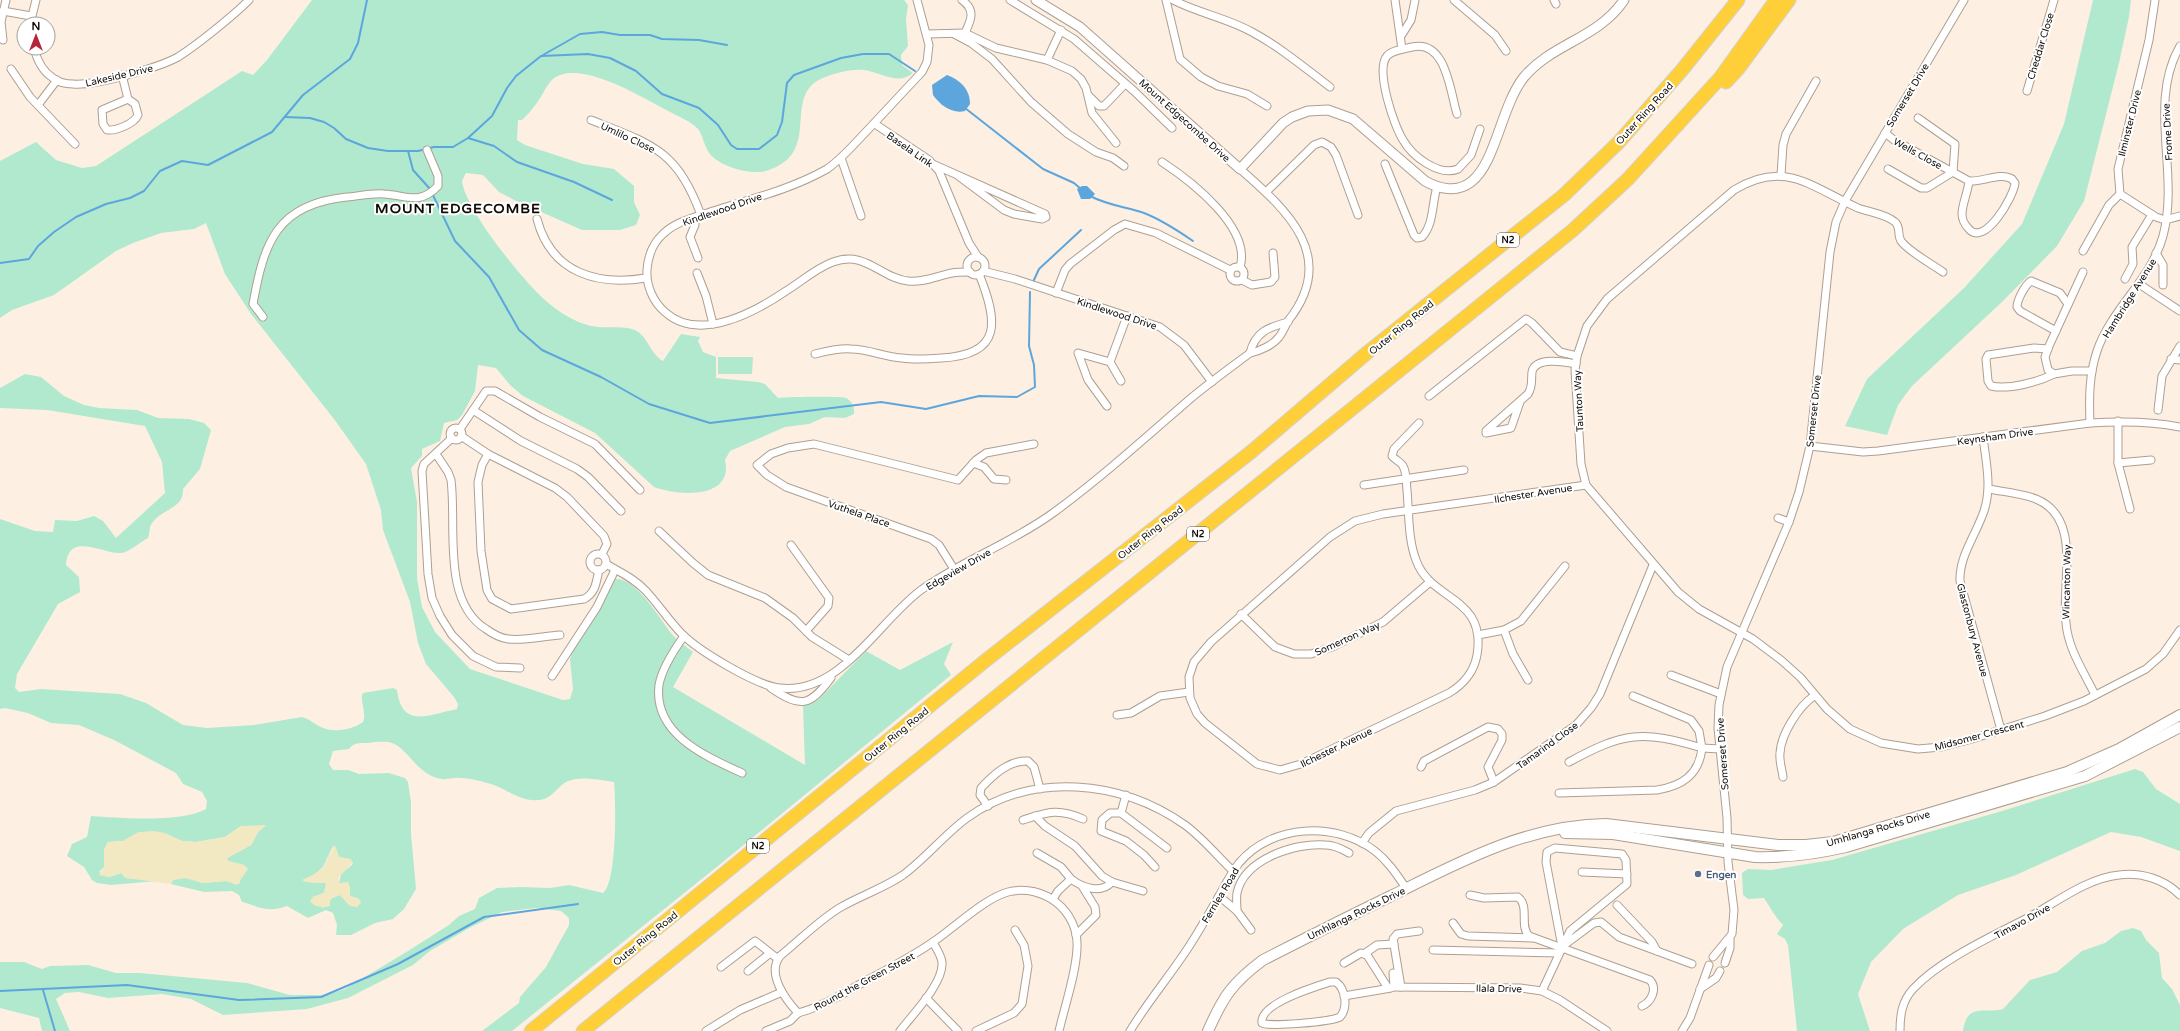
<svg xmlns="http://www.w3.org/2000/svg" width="2180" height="1031" viewBox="0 0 2180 1031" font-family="'Varela Round',sans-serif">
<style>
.green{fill:#b1e9cf;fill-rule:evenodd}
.sand{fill:#f2e9c3}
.water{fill:#5ca6dd}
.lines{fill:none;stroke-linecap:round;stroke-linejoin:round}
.stream{stroke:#5ca6dd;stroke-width:2}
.minor-casing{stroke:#ae9f90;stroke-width:9}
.tertiary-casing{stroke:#ae9f90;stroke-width:11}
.secondary-casing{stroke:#ae9f90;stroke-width:12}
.motorway-casing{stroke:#d4d3d2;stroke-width:15}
.minor{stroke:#fff;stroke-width:7}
.tertiary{stroke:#fff;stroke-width:9}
.secondary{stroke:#fff;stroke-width:10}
.motorway{stroke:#fecf38;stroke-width:13}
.service-dot{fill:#5c6f8a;stroke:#fff;stroke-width:1.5}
.labels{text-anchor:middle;stroke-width:4;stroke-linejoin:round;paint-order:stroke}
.shield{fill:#fff;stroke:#585551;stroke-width:1}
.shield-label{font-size:9px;font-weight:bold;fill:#110c07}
.street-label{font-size:10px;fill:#110c07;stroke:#fff}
.service-label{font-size:10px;font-weight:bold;fill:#4e5e75;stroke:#fff;text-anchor:start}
.district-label{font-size:14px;font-weight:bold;letter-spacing:1px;fill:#110c07;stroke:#fff}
</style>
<rect width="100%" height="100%" fill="#fdf0e3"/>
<g class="green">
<path d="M312,0H904L908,5L906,19L908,46L901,55L902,65L913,73C898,86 880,72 864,70C850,69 830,74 817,81C784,102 822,154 766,171C750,175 721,167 710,154C704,147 703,134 697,128C689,120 677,116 668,111C643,98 579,58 553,79C546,85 542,97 536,104C532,110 527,115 522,120H518L517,140L525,145L583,164L614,169L634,186V202L640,215L636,225L620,230H582L514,200L499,192L483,175L466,173L462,181C465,209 523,281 545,300C556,310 570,319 584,324C600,330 617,325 632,329C648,334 649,353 663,361L681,334L700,337L698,341L703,352L716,357V378L758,382L765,384L778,398C786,397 841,396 846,398C852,401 855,408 854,414L845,418L825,417L809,424L785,427L730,451L725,460C734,500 678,496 654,487L595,433L523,396L510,385L496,368L478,365L475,391L462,415L457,420L444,423L440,441L422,449V456L411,468L417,502V578L422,607L435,632L470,669L563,700L570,699L573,689L570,659L574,647L590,624L611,582L615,579C636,577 660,619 671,633C677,641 686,646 693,652L673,687L805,765L803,706L819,699L866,651L900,670L953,642L944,664L951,675L718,866L512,1031H482L519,1003L520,997L546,967L569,925V918L561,911L536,908L502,912L471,927L430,951L413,965L348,998L307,1009L223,1015L191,999L162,994L108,998L79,992L65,993L56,999L70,1031H42L39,1018L0,1008V962H24L42,969L50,966L88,965L116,973H140L247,983L290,995H327L345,989L408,951L449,925L459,916L475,909L479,898L497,888L522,887L550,888L569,885L603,893C617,882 616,801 614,782C600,780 580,775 566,782C556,788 552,799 539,800C521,802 510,791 494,785C484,782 471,778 461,778C452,777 446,781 437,778C416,772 407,748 392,743C385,741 376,742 368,743C360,743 354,742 349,749L333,751L329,764L333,770H348L359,774L389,773L405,778L408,782L411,802V834L416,889L404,909L393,919L375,923L351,935H336L337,925L333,913L326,910L308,918L287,906C267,913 261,907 242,902L239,895L232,891L204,892L171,884L173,880L185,877L203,883L226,881L239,884L244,865L228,861L227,858L251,845L258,832L265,826H241L225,837L196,842L182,841L164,833L139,832L123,841L108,842L104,850V867L99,872L109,877L121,873L126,878L156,881L111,885L97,883L92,880L84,867L67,856L72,844L87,837L91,816C121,818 181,823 206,809L207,801L202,792L183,784L176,773L114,740L79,725L51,723L28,713L5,708L0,709V519L35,531L53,532L55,520L77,521L94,516L103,521L116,538L165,493L162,462L145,426L47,410L0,408V388L25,374L41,377L64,396L84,405L99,408L137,410L158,418L189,419L204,423L211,430L200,469L183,489C184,509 163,508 152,523C149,527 150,533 148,538C140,542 128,553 121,553C101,554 69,531 66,565L79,577L80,592L58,604L17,674L15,688L19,692L41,689L120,694L146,703L183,725L207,728L254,725L302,717C310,719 314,724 321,727C334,733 352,730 363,722C367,712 359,700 363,693L393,688L397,690C402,729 428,715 457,709L458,704L454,697L426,664L418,643L410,602L383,530L381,510L366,464L334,419L251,314L225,274L206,223L194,229L161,233L133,243L116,251L54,295L12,310L0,318V161L36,142L56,160L82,168L96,166L242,71L253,75L267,60ZM333,846L338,857L350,859L353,864L341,874L339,883L350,887V896L359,899L350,906L340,895L334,896L323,908L313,897L324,893L327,883L306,882L323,867Z"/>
<path d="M2093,0H2131L2129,17L2119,63L2084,201L2057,246L2003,301L1912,386L1898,405L1887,435L1845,426L1867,379L1964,288L2022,224L2064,124Z"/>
<path d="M718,357H753L752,374H718Z"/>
<path d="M2135,769L2143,772L2156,789L2180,804V851L2141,837L2111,832L2016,875L1958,895L1903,929L1871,962L1858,994L1870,1031H1797L1788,945L1785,939L1777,934L1783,925C1776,918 1770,907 1764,898L1748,899L1743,895L1742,873L1748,869L1771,870L1832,860L2002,811Z"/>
<path d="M2133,928L2141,931L2146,940L2159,953L2162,978L2172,989L2180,1005V1031H1963C1967,1002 1985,1014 2003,1009L2030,980L2057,972L2082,951L2105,943L2121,931Z"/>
</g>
<g class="sand">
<path d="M266,825L258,832L251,845L227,858L228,861L244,865L248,869L237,885L226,881L203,883L185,878L173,880L171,884L126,878L121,873L109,877L99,875L104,867V850L108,842L123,841L139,832L154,831L164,833L182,841L196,842L225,837L241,826Z"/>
<path d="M335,845L339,857L350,859L353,862L338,878L339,883L348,882L350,887V896L359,899L361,903L357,907L350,906L340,895L330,899V906C323,908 314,907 310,901L313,897L324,893L326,883L306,882L302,880L313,875L323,868Z"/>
</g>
<g class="water">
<path d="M947,75C960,80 970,89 970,104L965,111C952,114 941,106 933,95L932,85Z"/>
<path d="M1082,186H1087L1095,194L1090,199H1081L1077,189Z"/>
</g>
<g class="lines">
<g class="stream">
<path d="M543,55L580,34L602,32L620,35H650L662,39L699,40L727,45"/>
<path d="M965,108L1043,169L1074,183L1081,189"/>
<path d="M285,117L310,118L324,122L334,128L346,139L368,148L388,151H418L434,147H453L468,138L494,146L517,162L574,182L612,200"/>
<path d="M468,138L492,116L507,88L516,76L541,56L588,54L610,58L636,71L662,94L699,108L718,125L731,145L737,149H759L777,135L782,122L787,83L794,75L841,58L863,54H889L915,71"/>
<path d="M408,151L413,170L430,189L455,241L489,277L519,330L542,350L601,377L649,404L710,423L881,402L926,409L979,396L1017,397L1035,387L1034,365L1029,346L1030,292"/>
<path d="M1090,196C1107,205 1126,207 1144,213C1162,220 1177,230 1193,241"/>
<path d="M0,263L29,259L38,246L54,232L76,217L106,204L130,198L144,191L160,171L182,161L208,165L272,132L303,95L350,59L358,43L367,0"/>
<path d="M1033,282L1039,269L1081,230"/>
<path d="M43,990L55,1031"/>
<path d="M0,991L127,985L239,1000L321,997L398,964L484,917L578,904"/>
</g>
<g class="minor-casing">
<g id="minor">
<path d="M917,0L929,45L927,62L922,72C902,93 882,115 862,136C851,148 840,160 827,169C792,189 751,199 713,211C697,217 676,221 663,234C653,243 648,256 647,270C646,285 653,302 665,312C699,343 755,312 786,291C801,282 816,268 833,262C866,250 880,278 908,281C923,283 937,276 952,273C957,272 964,272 970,272"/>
<path d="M962,0C976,10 971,20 965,33"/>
<path d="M1010,0L1074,39L1134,91L1172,128"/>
<path d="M1166,0L1180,59L1201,77L1218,86L1247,94L1267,106"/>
<path d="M1173,0C1198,13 1227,18 1252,32C1280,47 1305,68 1330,87"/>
<path d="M1395,0L1402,49"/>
<path d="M1454,0L1495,35L1506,51"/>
<path d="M1554,0L1556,4"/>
<path d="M2155,0L2149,40L2118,169L2120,194L2156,217L2165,220L2180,216"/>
<path d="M3,11L31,16"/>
<path d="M30,24L36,0"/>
<path d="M927,34L965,33L996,48L1047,60L1072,71L1081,79L1086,88L1092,113L1116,143"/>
<path d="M954,34L971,43L992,59L1031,102L1068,134L1096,152L1113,158L1124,166"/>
<path d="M1401,36L1411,20L1415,0"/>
<path d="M3,40L1,22L6,0"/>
<path d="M34,48C37,60 42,71 53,78C58,82 66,84 73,84C94,86 158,68 178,57C197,45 233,16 249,0"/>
<path d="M1047,60L1061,30"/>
<path d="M11,69L30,97L75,144"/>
<path d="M122,75L128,99L135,104L138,115C134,124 116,131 107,130L103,124L102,110L128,99"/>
<path d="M2027,91L2054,0"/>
<path d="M1089,96L1099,106H1104L1125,84"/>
<path d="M38,105L57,80"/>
<path d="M1457,114C1450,91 1446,39 1412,47C1404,49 1392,50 1387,56C1375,70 1394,126 1403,140C1412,156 1439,177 1458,169L1471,155L1480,129"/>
<path d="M1918,118L1955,144L1953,172"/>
<path d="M591,120C652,144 677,150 701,215"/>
<path d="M875,124L929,160L939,171L969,243L978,257"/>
<path d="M1885,133L1894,140L1969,181C1983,182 2000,172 2012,179L2015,183C2014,196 1984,249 1968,228C1965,225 1962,219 1962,214C1962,204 1968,192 1969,181"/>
<path d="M841,158L861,216"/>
<path d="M1162,162C1191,181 1252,228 1240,267"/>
<path d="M1385,164L1414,235L1417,238L1422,237C1434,225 1432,202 1437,187"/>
<path d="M935,165L1045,214L1046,217L1042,219L1014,214L1004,210L957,175"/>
<path d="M1888,169L1921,188H1927L1953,172"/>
<path d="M1781,175L1783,145L1786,134L1816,81"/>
<path d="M1266,192L1314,145L1322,142L1331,147L1336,155L1358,215"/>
<path d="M694,218L695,225L690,237L698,258"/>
<path d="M537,219C551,273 597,286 646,278"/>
<path d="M2083,251L2109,205L2120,194"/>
<path d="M2156,253L2163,265V285"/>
<circle cx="976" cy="266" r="9"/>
<circle cx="1237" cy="274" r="7"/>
<path d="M983,271L1015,279L1160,327L1184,345L1212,382"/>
<path d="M1943,272C1932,264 1909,252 1901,241C1897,235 1901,227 1895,222C1886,214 1869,212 1858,208C1811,187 1785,159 1734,190L1607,299L1587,326L1577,356L1575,370L1581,464L1586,485L1678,592L1699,609L1753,639L1781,660L1800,677L1827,709L1850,729L1881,743L1918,749L1941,747L1972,739L2045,716L2084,701L2146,669L2163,654L2180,630"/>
<path d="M2083,272L2049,346L2045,357L2048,370L2054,374L2072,371H2092"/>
<path d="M697,273L706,296L713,324"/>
<path d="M2125,279L2133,264L2132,247L2151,216"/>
<path d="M1242,280L1252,285L1271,282L1275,277L1273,253"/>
<path d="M2139,284L2180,311"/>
<path d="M1056,293L1065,270L1070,264L1114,230L1125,224L1156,233L1230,270"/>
<path d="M263,317L253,304C264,242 277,204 347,197C359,196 372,193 384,194C406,195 419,206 438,186V176L427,150"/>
<path d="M2056,331L2020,311L2017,307C2017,300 2025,285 2031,281L2060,293L2068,304"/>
<path d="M2048,349L2034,348L1988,355L1986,359L1988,381L1991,386C2009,390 2038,382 2054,374"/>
<path d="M1250,353C1255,332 1269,327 1288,322"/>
<path d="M815,354C827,351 839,348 851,349C868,349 885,357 902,358C915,360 928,359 941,358C1003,355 998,321 979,274"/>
<path d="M2171,359L2180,360"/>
<path d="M1110,362L1127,316"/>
<path d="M1429,396L1526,319L1532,323L1560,352L1577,356"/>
<path d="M1520,402L1511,428L1486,433V431L1528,394C1533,386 1531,381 1532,372C1535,356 1566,362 1576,364"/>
<path d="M1107,406L1088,380L1078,353L1110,362L1121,381"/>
<path d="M473,410L521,441L577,469L588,477L621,511"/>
<path d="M2158,410L2162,376L2180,346"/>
<path d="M2118,421V463L2130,509"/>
<path d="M1419,423L1394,449L1392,456C1395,460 1401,462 1403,466C1407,473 1406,483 1407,490C1409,513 1408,539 1416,560C1430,601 1487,596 1477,655C1474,672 1464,684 1449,693L1301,764L1280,770L1257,764L1205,723L1197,714L1190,698L1189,677L1194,662L1211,642L1330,537L1355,521L1383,514L1586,485"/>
<path d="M2090,423C2089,398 2089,375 2097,351C2111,309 2151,280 2163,236C2180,173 2147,103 2180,46"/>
<circle cx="456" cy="434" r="6"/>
<path d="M460,429L486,391H495L540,417L595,444L640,490"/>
<path d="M461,436L488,454L555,488L567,497L604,536L607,544L602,554"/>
<path d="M1983,437C1986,462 1992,487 1984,511C1976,535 1959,556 1960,581L2001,730"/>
<path d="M452,438L424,464L422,471L428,574L432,598L440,616L452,635L473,656L496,667L520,668"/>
<path d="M1810,446L1863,452L1878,451L2090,423C2121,421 2150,421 2180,427"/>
<path d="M436,454L448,472L451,480C457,526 441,601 486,629C493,634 500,638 508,639C525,641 544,636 560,635"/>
<path d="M488,454L482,465L478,482L481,551L487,590L492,599L511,609L584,599C596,593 596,582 599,570"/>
<path d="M973,463L984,467L994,479L1006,480"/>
<path d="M2118,463L2151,460"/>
<path d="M1364,485L1464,470"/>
<path d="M1989,489C2004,492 2021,493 2036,499C2083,518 2061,583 2066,623C2068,649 2084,672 2095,695"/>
<path d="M1778,518L1789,522"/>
<path d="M659,531L693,563L708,575L765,598L793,618L812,637L849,660"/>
<path d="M791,545L829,598L828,606L806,631"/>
<circle cx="598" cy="562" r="8"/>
<path d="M606,564C620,572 635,579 646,591C659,605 669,621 682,634C699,651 757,686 780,688C840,695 879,621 921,590C963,560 1012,543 1053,513C1101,478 1145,438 1190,399C1209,383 1230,368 1250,353C1260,351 1273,345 1279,337C1283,332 1285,326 1288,321C1339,257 1288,211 1240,169"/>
<path d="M954,569L939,545L931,539L786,487L767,475L757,465L771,454L788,448L814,444L958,480L976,460L986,453L1034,444"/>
<path d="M1241,614L1275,647L1294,654H1311L1332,647L1383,622L1430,582"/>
<path d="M1504,630L1513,654L1528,680"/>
<path d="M1478,635L1504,630L1521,621L1565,566"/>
<path d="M684,636C674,650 662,668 659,685C653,734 705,756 742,773"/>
<path d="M1671,675L1721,694"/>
<path d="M552,676L597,607L615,570"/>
<path d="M771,688C801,708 809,707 831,678"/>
<path d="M1633,696L1691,720L1699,731L1702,748L1720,749"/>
<path d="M1117,715L1131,713L1160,696L1189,692"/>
<path d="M1421,767L1424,761L1488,727L1498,729L1502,734V740L1488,767L1494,782"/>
<path d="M1783,777C1782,769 1779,761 1780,753C1781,734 1799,706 1814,696"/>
<path d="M1559,793L1657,790C1682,786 1699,775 1702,748C1642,730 1624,732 1569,762"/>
<path d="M988,806L980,795L981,788C993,775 1009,760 1028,761L1034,767L1040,789"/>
<path d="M1121,813L1126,795"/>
<path d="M1035,816L1045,826L1075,846L1102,876L1112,882L1143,891"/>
<path d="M1023,820C1048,812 1058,808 1083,819"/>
<path d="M1362,843L1369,833L1396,811L1475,790L1494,782L1576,725L1591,708L1600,694L1653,565"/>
<path d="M1037,853L1061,867L1071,879"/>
<path d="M1155,867L1144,855L1126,841L1101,831L1102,820L1110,813H1121L1167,848"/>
<path d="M1582,872L1627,874"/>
<path d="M1470,895L1484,898L1518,897C1530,906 1519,926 1529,936L1650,980C1658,989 1651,1002 1642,1006"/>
<path d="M1219,896L1237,911C1237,905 1236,899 1237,893C1244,859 1296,842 1326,845C1334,845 1342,849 1349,853"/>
<path d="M1053,899L1058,891L1071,879C1083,888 1101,894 1112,882"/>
<path d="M1617,905L1652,942L1657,951"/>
<path d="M1237,911L1251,930"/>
<path d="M1453,923L1461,934L1468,936L1533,938"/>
<path d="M1076,935L1096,915L1095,907L1082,886"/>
<path d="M1563,946L1594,923L1601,922L1619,937L1692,964"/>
<path d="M1433,950L1559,953"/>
<path d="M1364,954L1377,945L1394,944"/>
<path d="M1713,957L1732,934L1734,910L1728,862L1727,818L1718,728L1719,705L1727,667L1789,522L1799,492L1810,446L1830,252L1836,222L1845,201L1964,0"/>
<path d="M1344,963L1361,953L1367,955L1388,988"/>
<path d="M1725,963L1730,948V939"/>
<path d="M721,967L755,941L778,959"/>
<path d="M748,971L769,954"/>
<path d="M1393,973L1394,987L1520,988L1542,991L1560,1000L1607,1031"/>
<path d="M1330,982H1336C1346,989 1348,1008 1340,1017C1331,1022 1268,1027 1262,1023C1259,1004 1314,987 1330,982Z"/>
<path d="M1401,987L1393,939L1397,934L1419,931"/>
<path d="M1700,989L1716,978L1720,971"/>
<path d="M1542,991L1570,931L1627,884L1626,860L1622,854L1555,848L1547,852L1546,862L1562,947"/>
<path d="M1344,996L1391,988"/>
<path d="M926,998L958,1031"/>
<path d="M706,1031L740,1010L782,992"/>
<path d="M766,1031L790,1021L798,1013"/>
<path d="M900,1031C912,1015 944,983 942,962C941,955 936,948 933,942"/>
<path d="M976,1031L1014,1013L1022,1004L1028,966L1024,945L1015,930"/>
<path d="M1059,1031C1065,1005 1076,974 1077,948C1079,911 1044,883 1008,892C985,898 954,928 933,942C910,958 886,970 862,983C841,995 821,1007 798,1013C786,1000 766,974 780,956C800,940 819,920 841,907C862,895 884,888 903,875C926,858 944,835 967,818C1032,771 1121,780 1185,825C1203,838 1217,856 1233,871"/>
<path d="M1130,1031C1147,1003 1168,978 1186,951C1198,933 1208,915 1219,896C1225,885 1231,873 1239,863C1272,824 1335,821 1375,851C1388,861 1397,875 1406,888"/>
<path d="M1682,1031L1690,1018L1709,965"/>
<path d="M1900,1031C1900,1015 1902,1001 1913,989C1941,959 1995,935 2031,916C2058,901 2088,878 2119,875C2141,872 2164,879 2180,895"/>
</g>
</g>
<g class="tertiary-casing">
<path id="tertiary" d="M1036,0L1080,27L1240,169L1283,123L1292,117L1308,111L1328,110L1353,119L1425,181C1439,189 1457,193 1471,182C1496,163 1501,106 1524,77C1551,44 1599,38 1624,0"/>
</g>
<g class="secondary-casing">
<g id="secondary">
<path d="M1565,833L1613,834L1755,857C1786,858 1815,854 1846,847L2085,776L2180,727"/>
<path d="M1208,1031C1223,997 1232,983 1263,960C1306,938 1349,916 1393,895C1461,861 1528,825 1606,824L1778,845H1806L1833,842L2067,772L2119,749L2180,715"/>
</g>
</g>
<g class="motorway-casing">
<g id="motorway">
<path d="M1726,82L1738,69L1789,0"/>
<path d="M531,1031L985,661L1251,452L1368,352L1564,195L1619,142L1682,70L1738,0"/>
<path d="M583,1031L1573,230L1628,179L1720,78L1776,0"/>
</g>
</g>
<use href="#minor" class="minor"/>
<use href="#tertiary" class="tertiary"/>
<use href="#secondary" class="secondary"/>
<use href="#motorway" class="motorway"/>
</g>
<circle class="service-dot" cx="1698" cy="874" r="4"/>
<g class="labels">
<g class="shield">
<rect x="1497" y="233" width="22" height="14" rx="3"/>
<rect x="1187" y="527" width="22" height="14" rx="3"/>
<rect x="747" y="839" width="22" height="14" rx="3"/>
</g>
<g class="shield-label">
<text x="1508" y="243">N2</text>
<text x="1198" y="537">N2</text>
<text x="758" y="849">N2</text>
</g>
<g class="street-label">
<text transform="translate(2040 46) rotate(-73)" y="4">Cheddar Close</text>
<text transform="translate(119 75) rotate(-13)" y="4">Lakeside Drive</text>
<text transform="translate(1907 95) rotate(-59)" y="4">Somerset Drive</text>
<text transform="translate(1644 113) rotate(-48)" y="4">Outer Ring Road</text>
<text transform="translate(1185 120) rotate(42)" y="4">Mount Edgecombe Drive</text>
<text transform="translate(2129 123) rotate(-76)" y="4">Ilminster Drive</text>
<text transform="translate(2167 132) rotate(-93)" y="4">Frome Drive</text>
<text transform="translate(628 137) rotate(25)" y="4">Umlilo Close</text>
<text transform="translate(910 149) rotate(35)" y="4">Basela Link</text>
<text transform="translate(1918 153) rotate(29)" y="4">Wells Close</text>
<text transform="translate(722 209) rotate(-19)" y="4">Kindlewood Drive</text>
<text transform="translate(2129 298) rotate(-58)" y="4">Hambridge Avenue</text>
<text transform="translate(1117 313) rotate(18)" y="4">Kindlewood Drive</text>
<text transform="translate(1401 327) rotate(-39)" y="4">Outer Ring Road</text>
<text transform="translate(1578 401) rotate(-93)" y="4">Taunton Way</text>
<text transform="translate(1813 411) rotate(-84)" y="4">Somerset Drive</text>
<text transform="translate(1995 436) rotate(-8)" y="4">Keynsham Drive</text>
<text transform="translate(1533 493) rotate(-9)" y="4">Ilchester Avenue</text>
<text transform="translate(859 513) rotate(19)" y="4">Vuthela Place</text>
<text transform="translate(1150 532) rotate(-38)" y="4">Outer Ring Road</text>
<text transform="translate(958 569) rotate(-30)" y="4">Edgeview Drive</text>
<text transform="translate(2066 582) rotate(-89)" y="4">Wincanton Way</text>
<text transform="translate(1973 630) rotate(75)" y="4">Glastonbury Avenue</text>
<text transform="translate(1347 638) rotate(-24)" y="4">Somerton Way</text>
<text transform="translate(896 734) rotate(-39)" y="4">Outer Ring Road</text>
<text transform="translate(1979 735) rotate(-15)" y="4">Midsomer Crescent</text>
<text transform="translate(1547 745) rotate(-36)" y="4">Tamarind Close</text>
<text transform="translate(1336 747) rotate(-26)" y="4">Ilchester Avenue</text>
<text transform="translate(1722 754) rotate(-94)" y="4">Somerset Drive</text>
<text transform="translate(1878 828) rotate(-16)" y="4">Umhlanga Rocks Drive</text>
<text transform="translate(1220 895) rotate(-59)" y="4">Fernlea Road</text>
<text transform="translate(1356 913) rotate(-26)" y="4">Umhlanga Rocks Drive</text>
<text transform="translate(2022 921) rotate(-29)" y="4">Timavo Drive</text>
<text transform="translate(645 938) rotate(-39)" y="4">Outer Ring Road</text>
<text transform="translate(864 981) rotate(-28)" y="4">Round the Green Street</text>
<text transform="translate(1499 988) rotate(1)" y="4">Ilala Drive</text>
</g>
<g class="service-label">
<text x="1706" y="878">Engen</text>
</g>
<g class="district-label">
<text x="458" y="213">MOUNT EDGECOMBE</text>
</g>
</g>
<g transform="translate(36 36)"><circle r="19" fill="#ffffff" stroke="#a09e9c"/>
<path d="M0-3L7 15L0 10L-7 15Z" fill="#b7253b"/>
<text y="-6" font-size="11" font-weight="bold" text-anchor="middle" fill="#110c07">N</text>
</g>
</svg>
